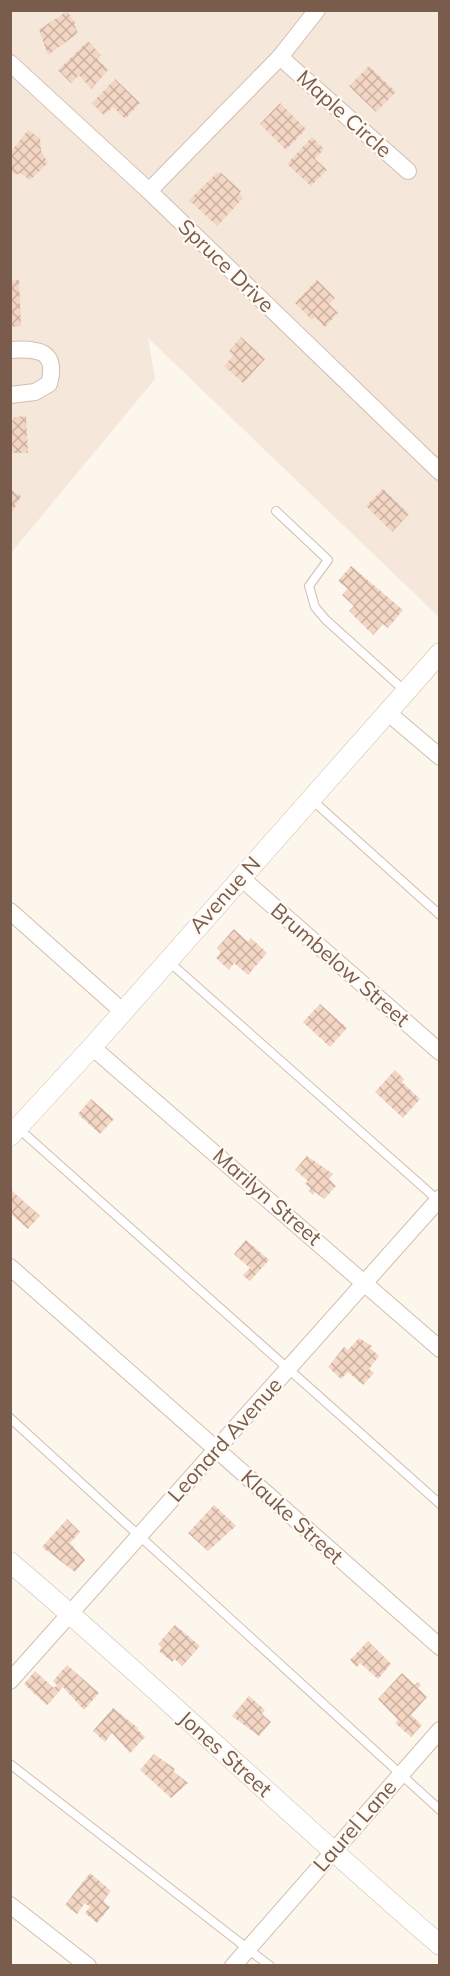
<svg xmlns="http://www.w3.org/2000/svg" width="450" height="1976" viewBox="0 0 450 1976" font-family="Mulish,sans-serif">
<style>
.residential{fill:#f5e8da}
.building{fill:url(#building-cross-hatch)}
.lines{fill:none;stroke-linecap:round;stroke-linejoin:round}
.service-casing{stroke:#d1beb0;stroke-width:10}
.minor-casing{stroke:#d1beb0;stroke-width:18}
.tertiary-casing{stroke:#d1beb0;stroke-width:21}
.service{stroke:#fff;stroke-width:8}
.minor{stroke:#fff;stroke-width:16}
.tertiary{stroke:#fff;stroke-width:20}
.labels{text-anchor:middle;stroke-width:4.5;stroke-linejoin:round;paint-order:stroke}
.street-label{font-size:21px;fill:#7a5c4d;stroke:#fffaf3}
</style>
<defs>
<pattern id="building-cross-hatch" width="8" height="8" patternUnits="userSpaceOnUse" patternTransform="scale(1.5)"><rect width="8" height="8" fill="#f3d5c3"/><path d="M0 0l8 8M0 8l8-8" fill="none" stroke="#cab0a1"/></pattern>
</defs>
<rect width="100%" height="100%" fill="#fdf6ec"/>
<path class="residential" d="M11,11H439V617L148,338L155,379L11,553Z"/>
<g class="building">
<path d="M67,11L76,24H74L78,33L48,55L39,30Z"/>
<path d="M88,41L101,55L97,58L108,70L91,89L79,75L71,83L58,70Z"/>
<path d="M369,66L396,92L376,112L349,86Z"/>
<path d="M115,79L140,103L125,119L113,107L104,115L92,103Z"/>
<path d="M280,103L306,129L286,150L260,124Z"/>
<path d="M28,130L40,138L41,151L48,163L30,180L20,173L15,175L10,170V153Z"/>
<path d="M312,137L324,149L315,159L327,170L311,186L287,164Z"/>
<path d="M217,173H221L241,191L239,193L243,198L217,226L189,200Z"/>
<path d="M19,280L21,326L10,327V281Z"/>
<path d="M317,280L335,298L329,304L338,313L325,327L315,317L312,320L295,303Z"/>
<path d="M241,337L265,359L243,383L224,366L234,355L229,351Z"/>
<path d="M26,416L28,453H10V424L15,417Z"/>
<path d="M10,489L21,496L10,517Z"/>
<path d="M383,489L409,514L392,532L366,506Z"/>
<path d="M351,566L403,610L388,628L383,624L373,635L349,611L354,606L342,595L348,589L338,581Z"/>
<path d="M234,929L248,942L251,938L267,953L248,975L234,963L229,970L216,958L221,952L217,948Z"/>
<path d="M320,1004L347,1028L330,1047L303,1022Z"/>
<path d="M395,1070L404,1079L402,1082L420,1099L403,1118L375,1092Z"/>
<path d="M91,1099L114,1119L100,1134L78,1114Z"/>
<path d="M307,1156L333,1174L329,1179L336,1186L324,1199L315,1192L313,1195L309,1191L311,1189L305,1184L308,1181L295,1170Z"/>
<path d="M10,1189L40,1216L28,1229L10,1213Z"/>
<path d="M246,1240L269,1260L250,1281L243,1275L250,1268L234,1254Z"/>
<path d="M359,1338L372,1346L370,1348L379,1356L369,1369L374,1373L363,1385L348,1372L341,1379L328,1367L344,1347L348,1350Z"/>
<path d="M214,1505L236,1526L208,1551L188,1533Z"/>
<path d="M67,1519L80,1532L70,1543L85,1560L75,1572L42,1547Z"/>
<path d="M175,1625L200,1646L182,1666L175,1659L172,1662L159,1651L162,1648L158,1644Z"/>
<path d="M368,1641L391,1664L378,1679L360,1663L357,1667L350,1660Z"/>
<path d="M67,1665L99,1693L84,1710L63,1687L47,1705L24,1684L35,1671L54,1688L57,1685L53,1681Z"/>
<path d="M402,1673L415,1685L418,1682L421,1685L418,1688L427,1697L411,1715L422,1725L411,1737L395,1723L398,1720L378,1699Z"/>
<path d="M249,1696L265,1710L262,1714L271,1722L259,1736L232,1716Z"/>
<path d="M113,1708L138,1728L137,1729L145,1737L130,1753L112,1733L105,1742L93,1731Z"/>
<path d="M154,1754L175,1769L173,1771L188,1783L171,1798L140,1770Z"/>
<path d="M90,1873L111,1891L103,1901L110,1907L97,1923L85,1913L90,1907L85,1903L77,1914L65,1905Z"/>
</g>
<g class="lines">
<g class="service-casing">
<g id="service">
<path d="M276,511L328,560L309,586L315,607L326,620L405,691"/>
<path d="M311,799L440,915"/>
<path d="M167,960L440,1202"/>
<path d="M18,1128L440,1504"/>
<path d="M10,1418L440,1810"/>
<path d="M10,1764L270,1966"/>
</g>
</g>
<g class="minor-casing">
<g id="minor">
<path d="M280,57L408,171"/>
<path d="M10,63L149,191L440,472"/>
<path d="M149,191L280,57L317,10"/>
<path d="M10,350C39,348 58,351 49,384L35,392L10,395"/>
<path d="M387,712L440,757"/>
<path d="M240,877L440,1052"/>
<path d="M10,911L122,1011"/>
<path d="M92,1047L440,1349"/>
<path d="M10,1267L440,1647"/>
<path d="M10,1681L440,1198"/>
<path d="M10,1905L88,1966"/>
<path d="M233,1966L440,1730"/>
</g>
</g>
<g class="tertiary-casing">
<g id="tertiary">
<path d="M10,1136L92,1047L440,653"/>
<path d="M10,1562C157,1687 294,1820 440,1945"/>
</g>
</g>
<use href="#service" class="service"/>
<use href="#minor" class="minor"/>
<use href="#tertiary" class="tertiary"/>
</g>
<g class="labels">
<g class="street-label">
<text transform="translate(344 114) rotate(42)" y="7">Maple Circle</text>
<text transform="translate(226 266) rotate(44)" y="7">Spruce Drive</text>
<text transform="translate(225 895) rotate(-48)" y="7">Avenue N</text>
<text transform="translate(340 965) rotate(41)" y="7">Brumbelow Street</text>
<text transform="translate(267 1197) rotate(41)" y="7">Marilyn Street</text>
<text transform="translate(225 1440) rotate(-48)" y="7">Leonard Avenue</text>
<text transform="translate(292 1517) rotate(42)" y="7">Klauke Street</text>
<text transform="translate(225 1754) rotate(42)" y="7">Jones Street</text>
<text transform="translate(355 1826) rotate(-49)" y="7">Laurel Lane</text>
</g>
</g>
<rect width="450" height="1976" fill="none" stroke="#7a5c4d" stroke-width="24"/>
</svg>
